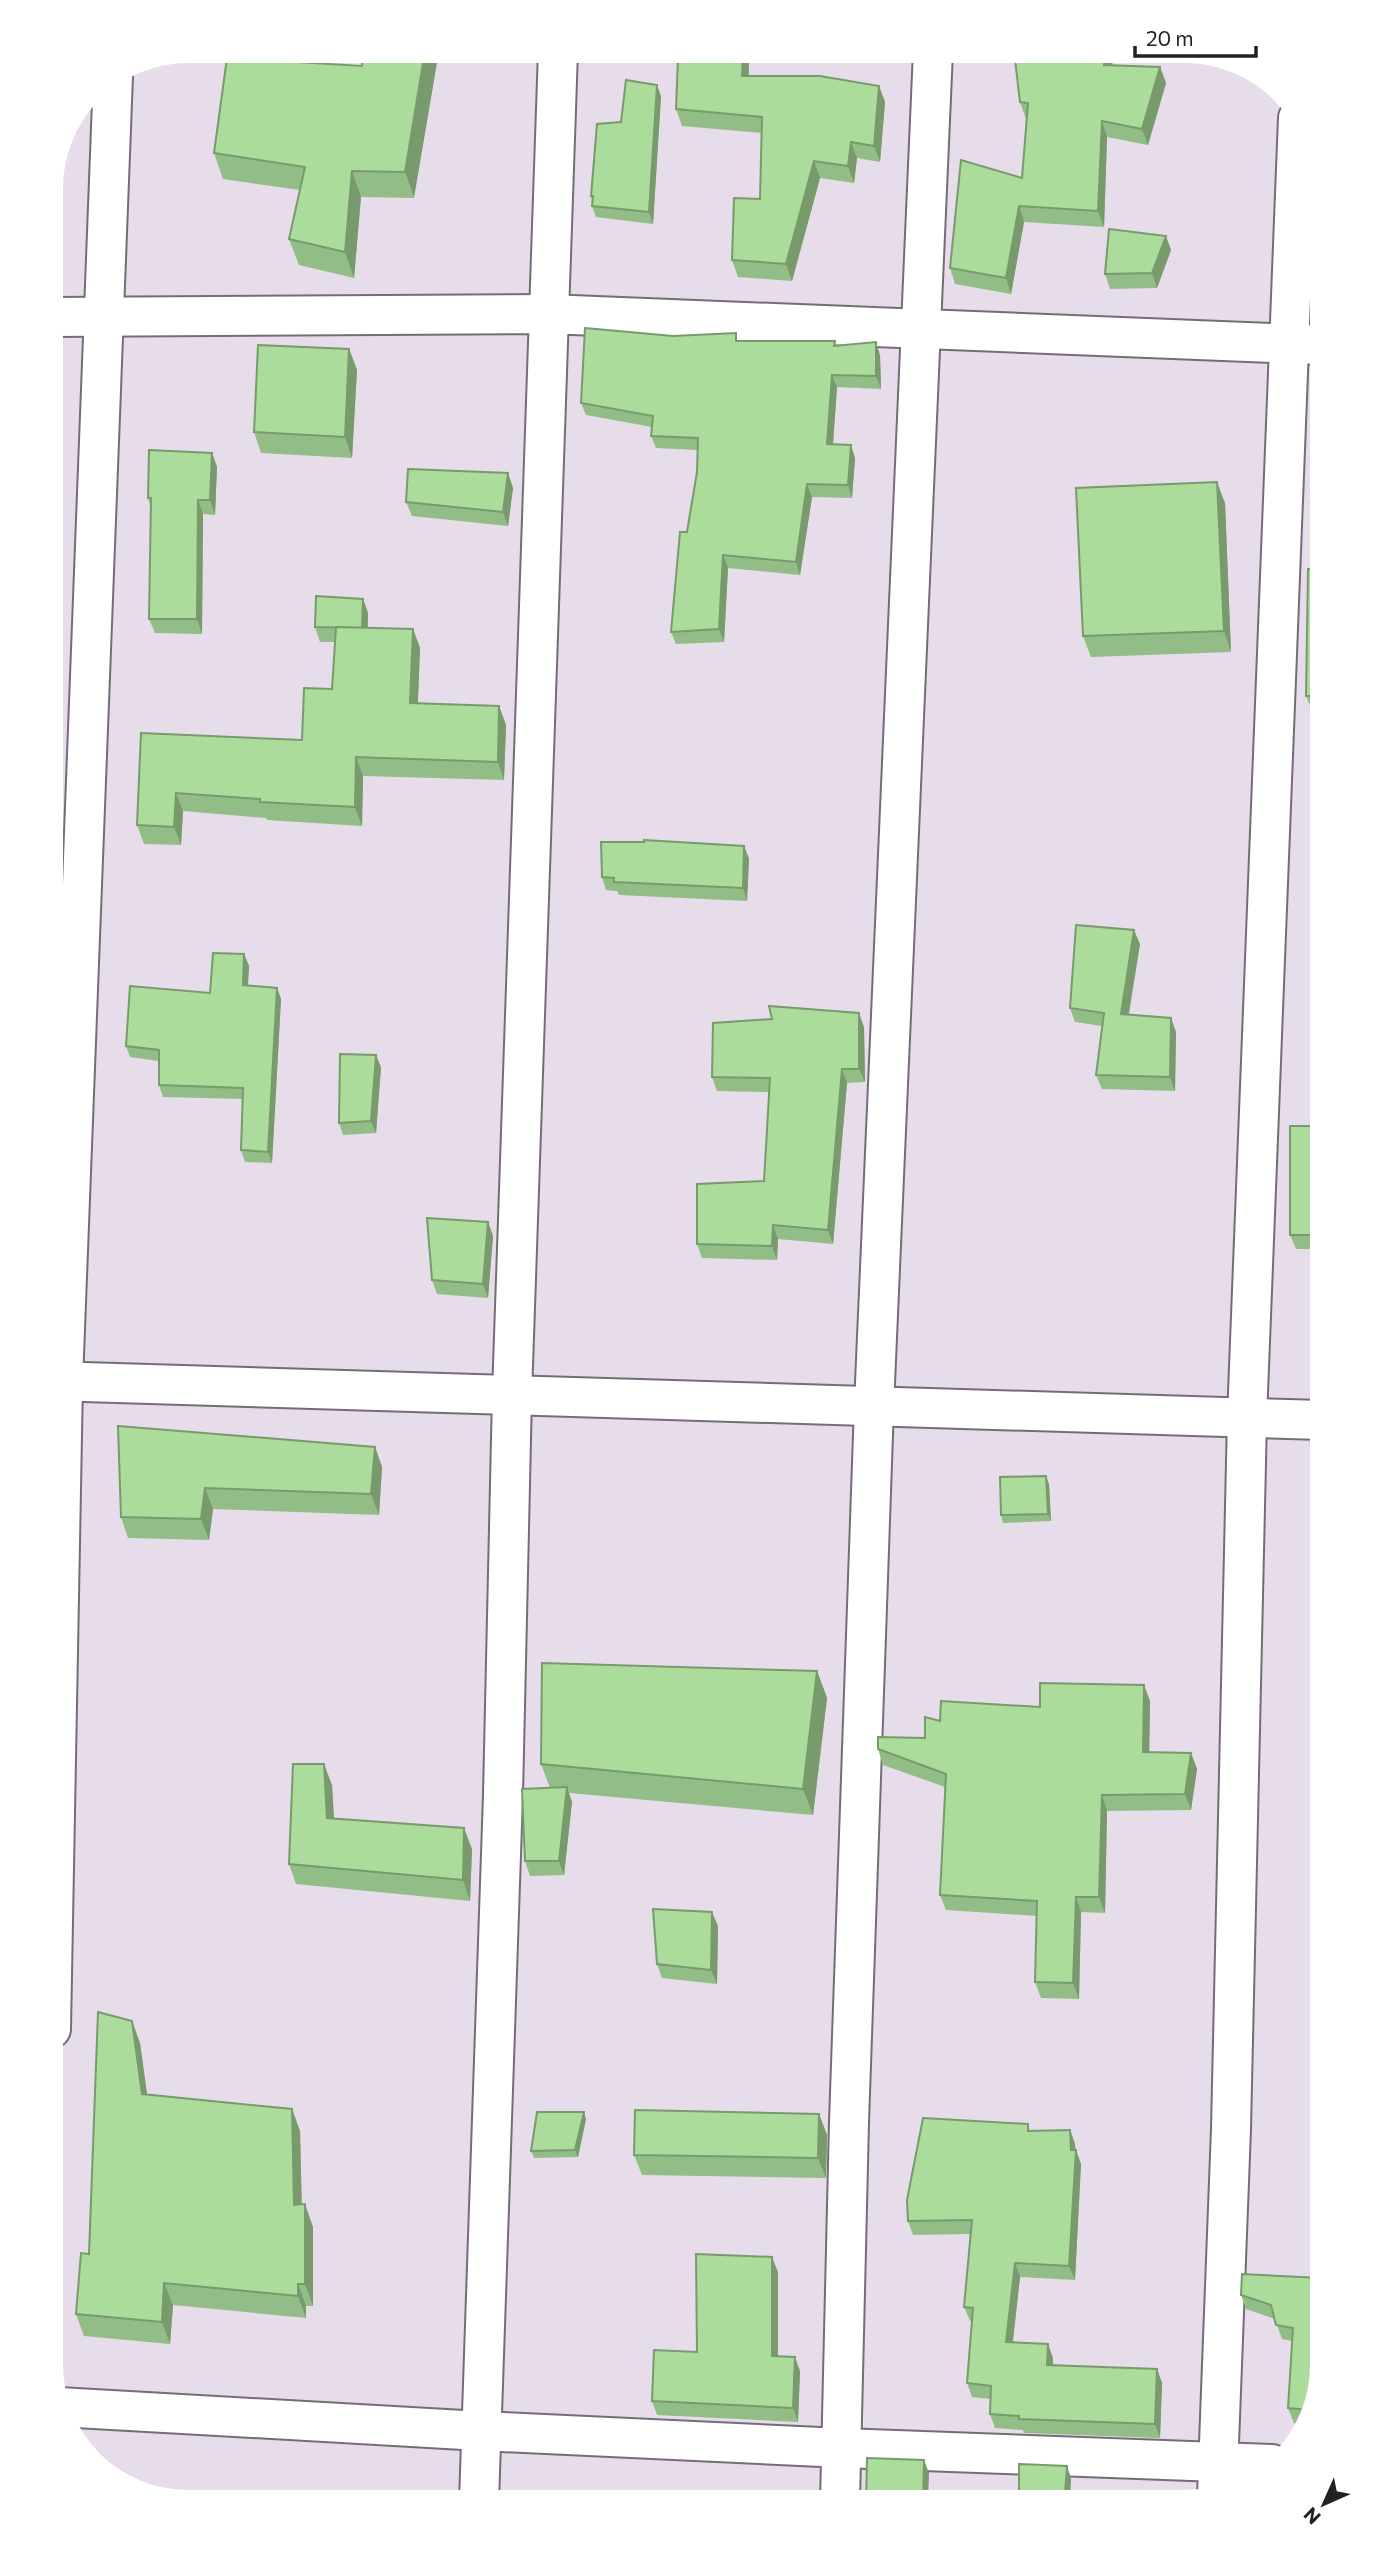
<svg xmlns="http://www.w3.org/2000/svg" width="1373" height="2553" viewBox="0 0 1373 2553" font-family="Commissioner,sans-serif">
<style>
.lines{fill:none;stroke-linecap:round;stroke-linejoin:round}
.minor-casing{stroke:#766c77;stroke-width:42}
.minor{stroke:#fff;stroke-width:38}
.wall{fill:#93bd86}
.shaded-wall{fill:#789a6d}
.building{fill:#abdc9c;stroke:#789a6d;stroke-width:2}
</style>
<rect width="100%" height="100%" fill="#e7dce9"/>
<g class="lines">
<g class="minor-casing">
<g id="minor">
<path d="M51,317L547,314L1322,345"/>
<path d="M51,1381L1322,1420"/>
<path d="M51,2029L63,1381L113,76"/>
<path d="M59,2407L481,2431L842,2448L1272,2464"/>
<path d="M1217,2496L1231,2129L1247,1418L1298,118"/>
<path d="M479,2502L503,1795L512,1395L558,51"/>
<path d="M840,2502L849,2122L874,1406L933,51"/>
</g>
</g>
<use href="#minor" class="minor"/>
</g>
<g class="wall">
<path d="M363,51L414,198L361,197L354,278L299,265L289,239L300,190L223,179L214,153L362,66Z"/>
<path d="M471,51H504L502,55Z"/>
<path d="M749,51V76L879,86L885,102L880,162L857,158L854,183L820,178L792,281L738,277L732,260L760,199L762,133L682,126L676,109L683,58Z"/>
<path d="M1114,51L1112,65L1160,67L1166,83L1148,145L1107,137L1104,227L1024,222L1011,294L955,284L950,268L1022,178L1027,119H1026L1020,102Z"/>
<path d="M661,96L653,224L596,217L592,206V200L591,196L621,122Z"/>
<path d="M1322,200V242H1319L1315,230Z"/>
<path d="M1171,250L1157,288L1110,289L1105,274Z"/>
<path d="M673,336L739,341H835L836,345L880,355L881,389L837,387L833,444L855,458L852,498L812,497L800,575L728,568L724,642L676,644L671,632L697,472V450L656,448L651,436L652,427L586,415L581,403Z"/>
<path d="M349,349L357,370L352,458L261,453L254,432Z"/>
<path d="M1322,362V423L1317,408Z"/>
<path d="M212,453L217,467L215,515L203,514L202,634L155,633L149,619L151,508L148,498Z"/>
<path d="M508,473L513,488L508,526L412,516L406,502Z"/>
<path d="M1225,503L1231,652L1091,657L1083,636Z"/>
<path d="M1322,569V719L1315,718L1306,696Z"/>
<path d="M363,599L368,613V628L413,629L420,648L418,703L499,706L506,725L504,780L363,776L362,826L267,820L266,818L183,811L181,845L144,844L137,825L141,733L302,740L332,689L335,642H320L315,627Z"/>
<path d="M744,846L749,859L747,901L619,895L617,891L606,890L602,877Z"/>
<path d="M1140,944L1129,1015L1176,1032L1175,1091L1102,1089L1096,1075L1102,1026L1075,1022L1070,1008Z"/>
<path d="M244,954L249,966L248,986L277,988L281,999L272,1163L245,1162L241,1150L243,1099L163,1097L159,1085V1061L130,1057L126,1046L210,993Z"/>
<path d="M864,1027L865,1082L847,1083L833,1244L778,1239L777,1260L702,1258L697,1244L764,1181L769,1092L717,1091L712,1077Z"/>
<path d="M381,1067L376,1133L343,1135L339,1123Z"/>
<path d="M1322,1126V1249H1296L1290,1235Z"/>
<path d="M488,1222L493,1236L488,1298L437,1294L432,1280Z"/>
<path d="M118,1426L375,1447L382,1467L379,1515L213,1509L209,1540L128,1538L121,1517Z"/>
<path d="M1049,1484L1051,1521L1003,1523L1001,1515Z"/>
<path d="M817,1671L827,1698L813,1815L569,1793L572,1802L564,1875L530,1876L525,1861L550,1788L541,1764Z"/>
<path d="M1150,1701L1149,1752L1191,1753L1197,1769L1191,1810L1107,1811L1105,1913L1081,1912L1079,1999L1041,1998L1035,1982L1037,1916L946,1910L940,1895L945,1787L883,1765L878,1749L925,1738L940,1721L1040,1707Z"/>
<path d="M332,1785L334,1818L472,1849L470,1901L296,1884L289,1864Z"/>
<path d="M718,1926L717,1984L662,1978L657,1964Z"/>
<path d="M132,2021L140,2043L147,2094L292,2109L300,2131L302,2205L313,2227V2306H306V2318L173,2305L170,2344L84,2336L76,2314L89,2254Z"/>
<path d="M819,2114L827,2135L826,2178L642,2175L634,2155Z"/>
<path d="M586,2119L578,2157L534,2158L531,2151Z"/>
<path d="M1028,2124L1030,2131L1070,2130L1075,2144V2150L1081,2164L1075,2280L1020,2277L1013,2342L1053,2358V2365L1157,2369L1162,2383L1160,2438L1024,2433L1023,2430L995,2428L990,2414V2399L972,2397L967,2383L972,2321H970L964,2307L970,2234L913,2235L908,2221Z"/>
<path d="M778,2272V2356L800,2371L798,2422L657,2415L652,2401L697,2352Z"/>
<path d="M1321,2278L1322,2366L1305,2424L1294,2423L1288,2408L1292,2341L1282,2339L1275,2319L1246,2309L1241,2295Z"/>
</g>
<g class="shaded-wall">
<path d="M425,51H439L414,198L405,172Z"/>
<path d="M743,51H749L748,93L742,76Z"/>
<path d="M1106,51H1114L1110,81L1104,65Z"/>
<path d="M1160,67L1166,83L1148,145L1142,129Z"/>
<path d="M657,85L661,96L653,224L649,212Z"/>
<path d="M879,86L885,102L880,162L874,146Z"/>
<path d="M1102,121L1107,137L1104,227L1098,211Z"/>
<path d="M851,142L857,158L854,183L848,166Z"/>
<path d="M814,161L820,178L792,281L786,264Z"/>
<path d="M352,171L361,197L354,278L345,252Z"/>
<path d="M1019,206L1024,222L1011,294L1006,278Z"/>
<path d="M1166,236L1171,250L1157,288L1152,273Z"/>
<path d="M876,342L880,355L881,389L876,376Z"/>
<path d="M349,349L357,370L352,458L345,437Z"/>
<path d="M832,375L837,387L832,457L827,444Z"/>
<path d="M851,445L855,458L852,498L848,485Z"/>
<path d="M212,453L217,467L215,515L210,500Z"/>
<path d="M508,473L513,488L508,526L503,512Z"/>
<path d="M1217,482L1225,503L1231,652L1224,631Z"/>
<path d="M807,484L812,497L800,575L796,562Z"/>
<path d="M198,500L203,514L202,634L197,619Z"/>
<path d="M723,555L728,568L724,642L719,629Z"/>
<path d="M363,599L368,613L367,644L362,630Z"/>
<path d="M413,629L420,648L417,721L410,703Z"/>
<path d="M499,706L506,725L504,780L498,762Z"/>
<path d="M356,757L363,776L362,826L355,807Z"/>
<path d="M176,793L183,811L181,845L174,827Z"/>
<path d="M744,846L749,859L747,901L743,888Z"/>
<path d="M1134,930L1140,944L1126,1028L1121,1014Z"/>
<path d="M244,954L249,966L247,997L243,985Z"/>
<path d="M277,988L281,999L272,1163L268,1152Z"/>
<path d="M859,1013L864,1027L865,1082L859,1069Z"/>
<path d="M1171,1018L1176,1032L1175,1091L1170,1077Z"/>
<path d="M376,1055L381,1067L376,1133L371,1121Z"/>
<path d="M842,1069L847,1083L833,1244L828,1230Z"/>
<path d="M488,1222L493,1236L488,1298L483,1284Z"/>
<path d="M773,1225L778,1239L777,1260L772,1246Z"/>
<path d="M375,1447L382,1467L379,1515L371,1494Z"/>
<path d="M1046,1476L1049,1484L1051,1521L1048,1514Z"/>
<path d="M205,1488L213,1509L209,1540L201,1519Z"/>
<path d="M817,1671L827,1698L813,1815L803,1789Z"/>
<path d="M1144,1685L1150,1701L1149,1768L1143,1752Z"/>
<path d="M1191,1753L1197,1769L1191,1810L1185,1794Z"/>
<path d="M324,1764L332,1785L335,1838L327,1818Z"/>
<path d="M567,1787L572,1802L564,1875L559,1861Z"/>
<path d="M1102,1795L1107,1811L1105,1913L1099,1897Z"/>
<path d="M464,1828L472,1849L470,1901L463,1880Z"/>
<path d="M1076,1897L1081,1912L1079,1999L1073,1983Z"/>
<path d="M712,1912L718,1926L717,1984L711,1970Z"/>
<path d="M132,2021L140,2043L150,2116L142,2094Z"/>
<path d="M292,2109L300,2131L302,2227L294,2205Z"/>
<path d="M584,2112L586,2119L578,2157L575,2150Z"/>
<path d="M819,2114L827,2135L826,2178L818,2158Z"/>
<path d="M1070,2130L1075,2144L1076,2152V2150L1081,2164L1075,2280L1069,2266L1071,2150Z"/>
<path d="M305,2204L313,2227V2306L305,2284Z"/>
<path d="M772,2257L778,2272V2370L772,2356Z"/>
<path d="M1015,2263L1020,2277L1011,2356L1006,2342Z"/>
<path d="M164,2283L173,2305L170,2344L162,2322Z"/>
<path d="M298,2284L306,2306V2318L298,2296Z"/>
<path d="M1048,2344L1053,2358V2379L1047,2365Z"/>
<path d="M795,2357L800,2371L798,2422L793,2408Z"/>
<path d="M1157,2369L1162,2383L1160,2438L1155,2424Z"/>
<path d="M924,2460L929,2473L928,2502H923Z"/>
<path d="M1067,2466L1071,2478L1070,2502L1065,2494Z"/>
</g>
<g class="building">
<path d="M363,51H425L405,172L352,171L345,252L289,239L305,167L214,153L227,58L362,66Z"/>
<path d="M684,51H743L742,76H820L879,86L874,146L851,142L848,166L814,161L786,264L732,260L734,198L760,199L762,117L676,109L678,57L683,58Z"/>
<path d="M1014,51H1106L1104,65L1160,67L1142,129L1102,121L1098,211L1019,206L1006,278L950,268L961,160L1022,178L1028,103L1020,102Z"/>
<path d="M626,80L657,85L649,212L592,206L593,196H591L597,124L621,122Z"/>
<path d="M1318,200H1322V231L1315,230Z"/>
<path d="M1109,229L1166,236L1152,273L1105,274Z"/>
<path d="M585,328L673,336L736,333V341H835L834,346L876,342V376L832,375L827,444L851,445L848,485L807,484L796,562L723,555L719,629L671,632L680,532H687L697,472L698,438L651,436L653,416L581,403Z"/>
<path d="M258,345L349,349L345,437L254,432Z"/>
<path d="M1315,362H1322V408H1317Z"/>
<path d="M149,450L212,453L210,500H198L197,619H149L151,498H148Z"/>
<path d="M408,469L508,473L503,512L406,502Z"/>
<path d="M1217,482L1224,631L1083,636L1076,488Z"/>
<path d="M1308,569H1322V696H1306Z"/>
<path d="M316,596L363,599L362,628L315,627Z"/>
<path d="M336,627L413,629L410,703L499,706L498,762L356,757L355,807L260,802V799L176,793L174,827L137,825L141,733L302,740L304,688L332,689Z"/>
<path d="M644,840L744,846L743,888L614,882V878L602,877L601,842H644Z"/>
<path d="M1076,925L1134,930L1121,1014L1171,1018L1170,1077L1096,1075L1104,1013L1070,1008Z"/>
<path d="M213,953L244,954L243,985L277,988L268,1152L241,1150L243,1088L159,1085V1050L126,1046L130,986L210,993Z"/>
<path d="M769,1006L859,1013V1069H842L828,1230L773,1225L772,1246L697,1244V1184L764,1181L770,1078L712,1077L713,1023L772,1019Z"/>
<path d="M340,1054L376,1055L371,1121L339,1123Z"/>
<rect x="1290" y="1126" width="32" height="109"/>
<path d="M427,1218L488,1222L483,1284L432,1280Z"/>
<path d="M118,1426L375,1447L371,1494L205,1488L201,1519L121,1517Z"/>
<path d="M1046,1476L1048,1514L1001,1515L1000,1477Z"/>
<path d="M542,1663L817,1671L803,1789L541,1764Z"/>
<path d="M1040,1683L1144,1685L1143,1752L1191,1753L1185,1794L1102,1795L1099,1897H1076L1073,1983L1035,1982L1037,1901L940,1895L946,1774L878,1749V1737L925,1738V1717L940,1721L941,1701L1040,1707Z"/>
<path d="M293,1764H324L327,1818L464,1828L463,1880L289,1864Z"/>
<path d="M567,1787L559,1861H525L522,1789Z"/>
<path d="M653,1909L712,1912L711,1970L657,1964Z"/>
<path d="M98,2012L132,2021L142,2094L292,2109L294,2205L305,2204V2284H298V2296L164,2283L162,2322L76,2314L81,2253L89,2254Z"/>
<path d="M635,2110L819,2114L818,2158L634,2155Z"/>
<path d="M537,2112H584L575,2150L531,2151Z"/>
<path d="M923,2118L1028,2124V2131L1070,2130L1071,2150H1076L1069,2266L1015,2263L1006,2342L1048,2344L1047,2365L1157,2369L1155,2424L1019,2419V2416L990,2414L991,2386L967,2383L973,2308L964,2307L972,2220L908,2221L907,2200Z"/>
<path d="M696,2254L772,2257V2356L795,2357L793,2408L652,2401L654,2350L697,2352Z"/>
<path d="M1322,2270V2366L1309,2410L1288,2408L1293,2328L1276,2325L1271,2305L1241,2295L1242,2274L1321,2278Z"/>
<path d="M867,2458L924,2460L923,2502H866Z"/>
<path d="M1019,2464L1067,2466L1065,2494L1148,2502H1019Z"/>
<path d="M1239,2483H1249L1240,2490Z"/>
</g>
<path d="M0 0H1373V2553H0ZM188 63H1185A125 125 0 0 1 1310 188V2365A125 125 0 0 1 1185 2490H188A125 125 0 0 1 63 2365V188A125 125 0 0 1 188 63Z" fill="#fff" fill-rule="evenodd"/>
<g transform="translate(1324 2504) rotate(225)" stroke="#ffffff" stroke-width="5" paint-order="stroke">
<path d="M0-5L12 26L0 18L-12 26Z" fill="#252025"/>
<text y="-10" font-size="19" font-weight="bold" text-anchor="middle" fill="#252025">N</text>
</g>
<path d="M1135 46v10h121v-10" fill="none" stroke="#252025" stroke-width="3.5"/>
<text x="1146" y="46" font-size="21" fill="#252025" stroke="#ffffff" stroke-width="5" paint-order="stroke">20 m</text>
</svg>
